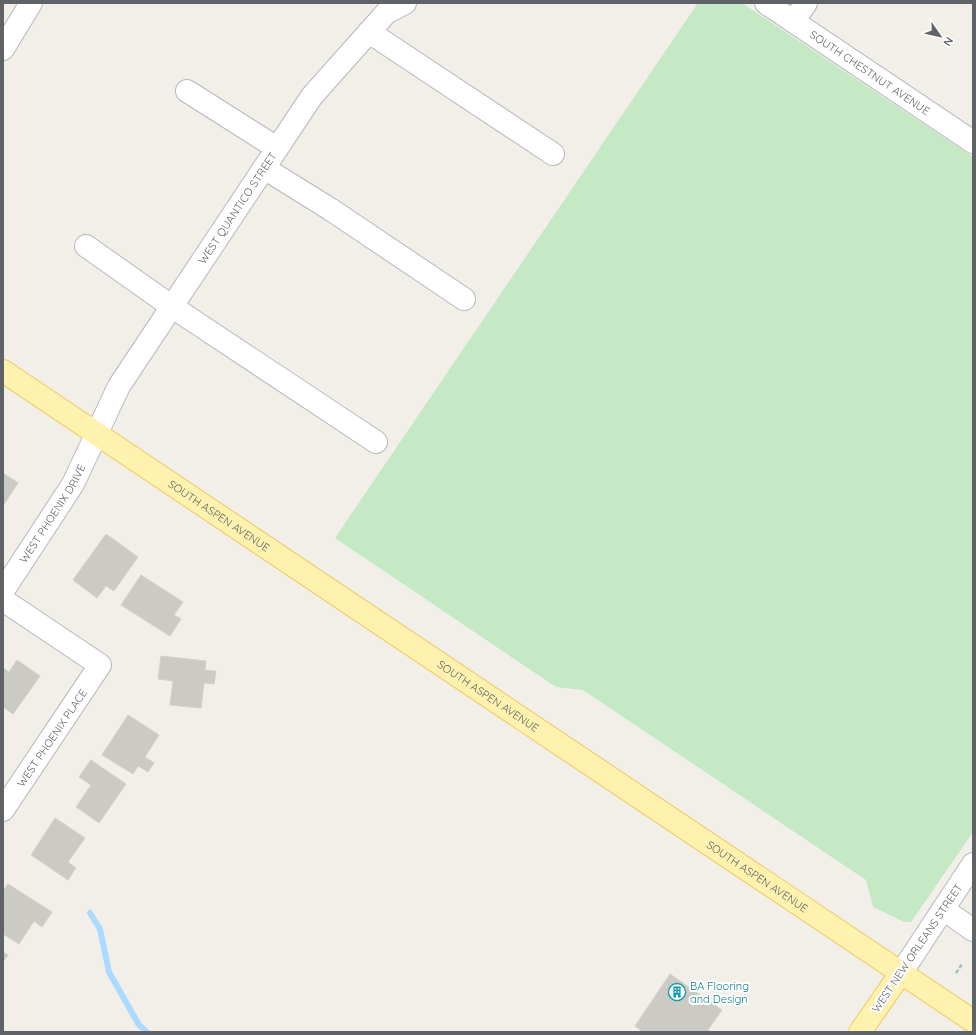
<svg xmlns="http://www.w3.org/2000/svg" width="976" height="1035" viewBox="0 0 976 1035" font-family="Quicksand,sans-serif">
<style>
.green{fill:#c5e8c5}
.lines{fill:none;stroke-linecap:round;stroke-linejoin:round}
.stream{stroke:#aadaff;stroke-width:6}
.building{fill:#cccac5;stroke:#d6d1c6}
.minor-casing{stroke:#b5b8bc;stroke-width:24}
.major-casing{stroke:#f2c960;stroke-width:24}
.path{stroke:#9cc7a9;stroke-width:2.5;stroke-dasharray:4 2;stroke-linecap:butt}
.minor{stroke:#fff;stroke-width:22}
.major{stroke:#fff2af;stroke-width:22}
.labels{text-anchor:middle;stroke-width:4;stroke-linejoin:round;paint-order:stroke}
.street-label{font-size:11px;fill:#5f6368;stroke:#fff}
.culture-label{font-size:11px;fill:#0d838f;stroke:#fff;text-anchor:start}
</style>
<rect width="100%" height="100%" fill="#f1efe8"/>
<path class="green" d="M698,3H742L973,157V832L911,922H904L873,907L866,880L583,690L556,687L335,538Z"/>
<g class="lines">
<path class="stream" d="M90,913L100,929L109,972L139,1025L147,1032"/>
</g>
<g class="building">
<path d="M3,473L18,483L3,506Z"/>
<path d="M106,534L138,557L114,591L106,586L97,598L73,580Z"/>
<path d="M141,575L183,602L174,615L181,619L170,636L121,605Z"/>
<path d="M161,656L206,661L205,670L216,671L214,684L204,683L201,708L170,705L173,681L158,679Z"/>
<path d="M17,660L40,676L13,714L3,707V668L9,672Z"/>
<path d="M128,715L159,735L145,757L154,763L148,772L138,766L133,774L102,755Z"/>
<path d="M91,760L126,784L99,823L76,807L91,785L79,777Z"/>
<path d="M55,818L85,838L68,862L76,868L68,880L31,855Z"/>
<path d="M8,884L52,912L42,927L34,921L19,944L3,934V912L4,910L3,909V891Z"/>
<path d="M3,952L8,955L3,962Z"/>
<path d="M670,974L722,1010L708,1030L711,1032H643L635,1026Z"/>
</g>
<g class="lines">
<g class="minor-casing">
<g id="minor">
<path id="s1" d="M766,3L973,142"/>
<path d="M794,21L806,3"/>
<path d="M369,32L553,154"/>
<path d="M3,49L31,3"/>
<path d="M187,91L277,148"/>
<path d="M264,168L330,209L464,299"/>
<path d="M86,246L171,306L376,442"/>
<path id="s2" d="M3,591L73,484L119,386L312,96L386,13L405,3"/>
<path d="M3,600L100,665L3,810"/>
<path d="M943,909L973,930"/>
<path d="M901,973L973,864"/>
</g>
</g>
<g class="major-casing">
<g id="major">
<path id="s3" d="M3,371L973,1021"/>
<path d="M860,1032L901,973"/>
</g>
</g>
<path class="path" d="M956,973L962,964"/>
<use href="#minor" class="minor"/>
<use href="#major" class="major"/>
</g>
<defs>
<g id="building-ring" transform="scale(0.9)"><circle r="9.5" fill="#fff" stroke="#0f9aa8" stroke-width="1.5"/><path d="M-4-6H4V6H1V3H-1V6H-4ZM-2.5-4.3h1.7v1.8h-1.7ZM.8-4.3h1.7v1.8H.8ZM-2.5-1h1.7V.8h-1.7ZM.8-1h1.7V.8H.8Z" fill="#0f9aa8"/></g>
</defs>
<g fill-rule="evenodd">
<use href="#building-ring" x="677" y="992"/>
</g>
<g class="labels">
<g class="street-label">
<text dy="4" stroke="none"><textPath href="#s1" startOffset="125">SOUTH CHESTNUT AVENUE</textPath></text>
<text dy="4" stroke="none"><textPath href="#s2" startOffset="450">WEST QUANTICO STREET</textPath></text>
<text dy="4" stroke="none"><textPath href="#s2" startOffset="92">WEST PHOENIX DRIVE</textPath></text>
<text dy="4" stroke="none"><textPath href="#s3" startOffset="260">SOUTH ASPEN AVENUE</textPath></text>
<text dy="4" stroke="none"><textPath href="#s3" startOffset="584">SOUTH ASPEN AVENUE</textPath></text>
<text transform="translate(52 738) rotate(-56)" y="4">WEST PHOENIX PLACE</text>
<text dy="4" stroke="none"><textPath href="#s3" startOffset="908">SOUTH ASPEN AVENUE</textPath></text>
<text transform="translate(917 948) rotate(-56)" y="4">WEST NEW ORLEANS STREET</text>
</g>
<g class="culture-label">
<text x="690" y="990">BA Flooring<tspan x="690" dy="13">and Design</tspan></text>
</g>
</g>
<rect width="976" height="1035" fill="none" stroke="#5f6368" stroke-width="8"/>
<g transform="translate(940 36) rotate(124)" stroke="#ffffff" stroke-width="3" paint-order="stroke">
<path d="M0-3L7 15L0 10L-7 15Z" fill="#5f6368"/>
<text y="-6" font-size="11" font-weight="bold" text-anchor="middle" fill="#5f6368">N</text>
</g>
</svg>
